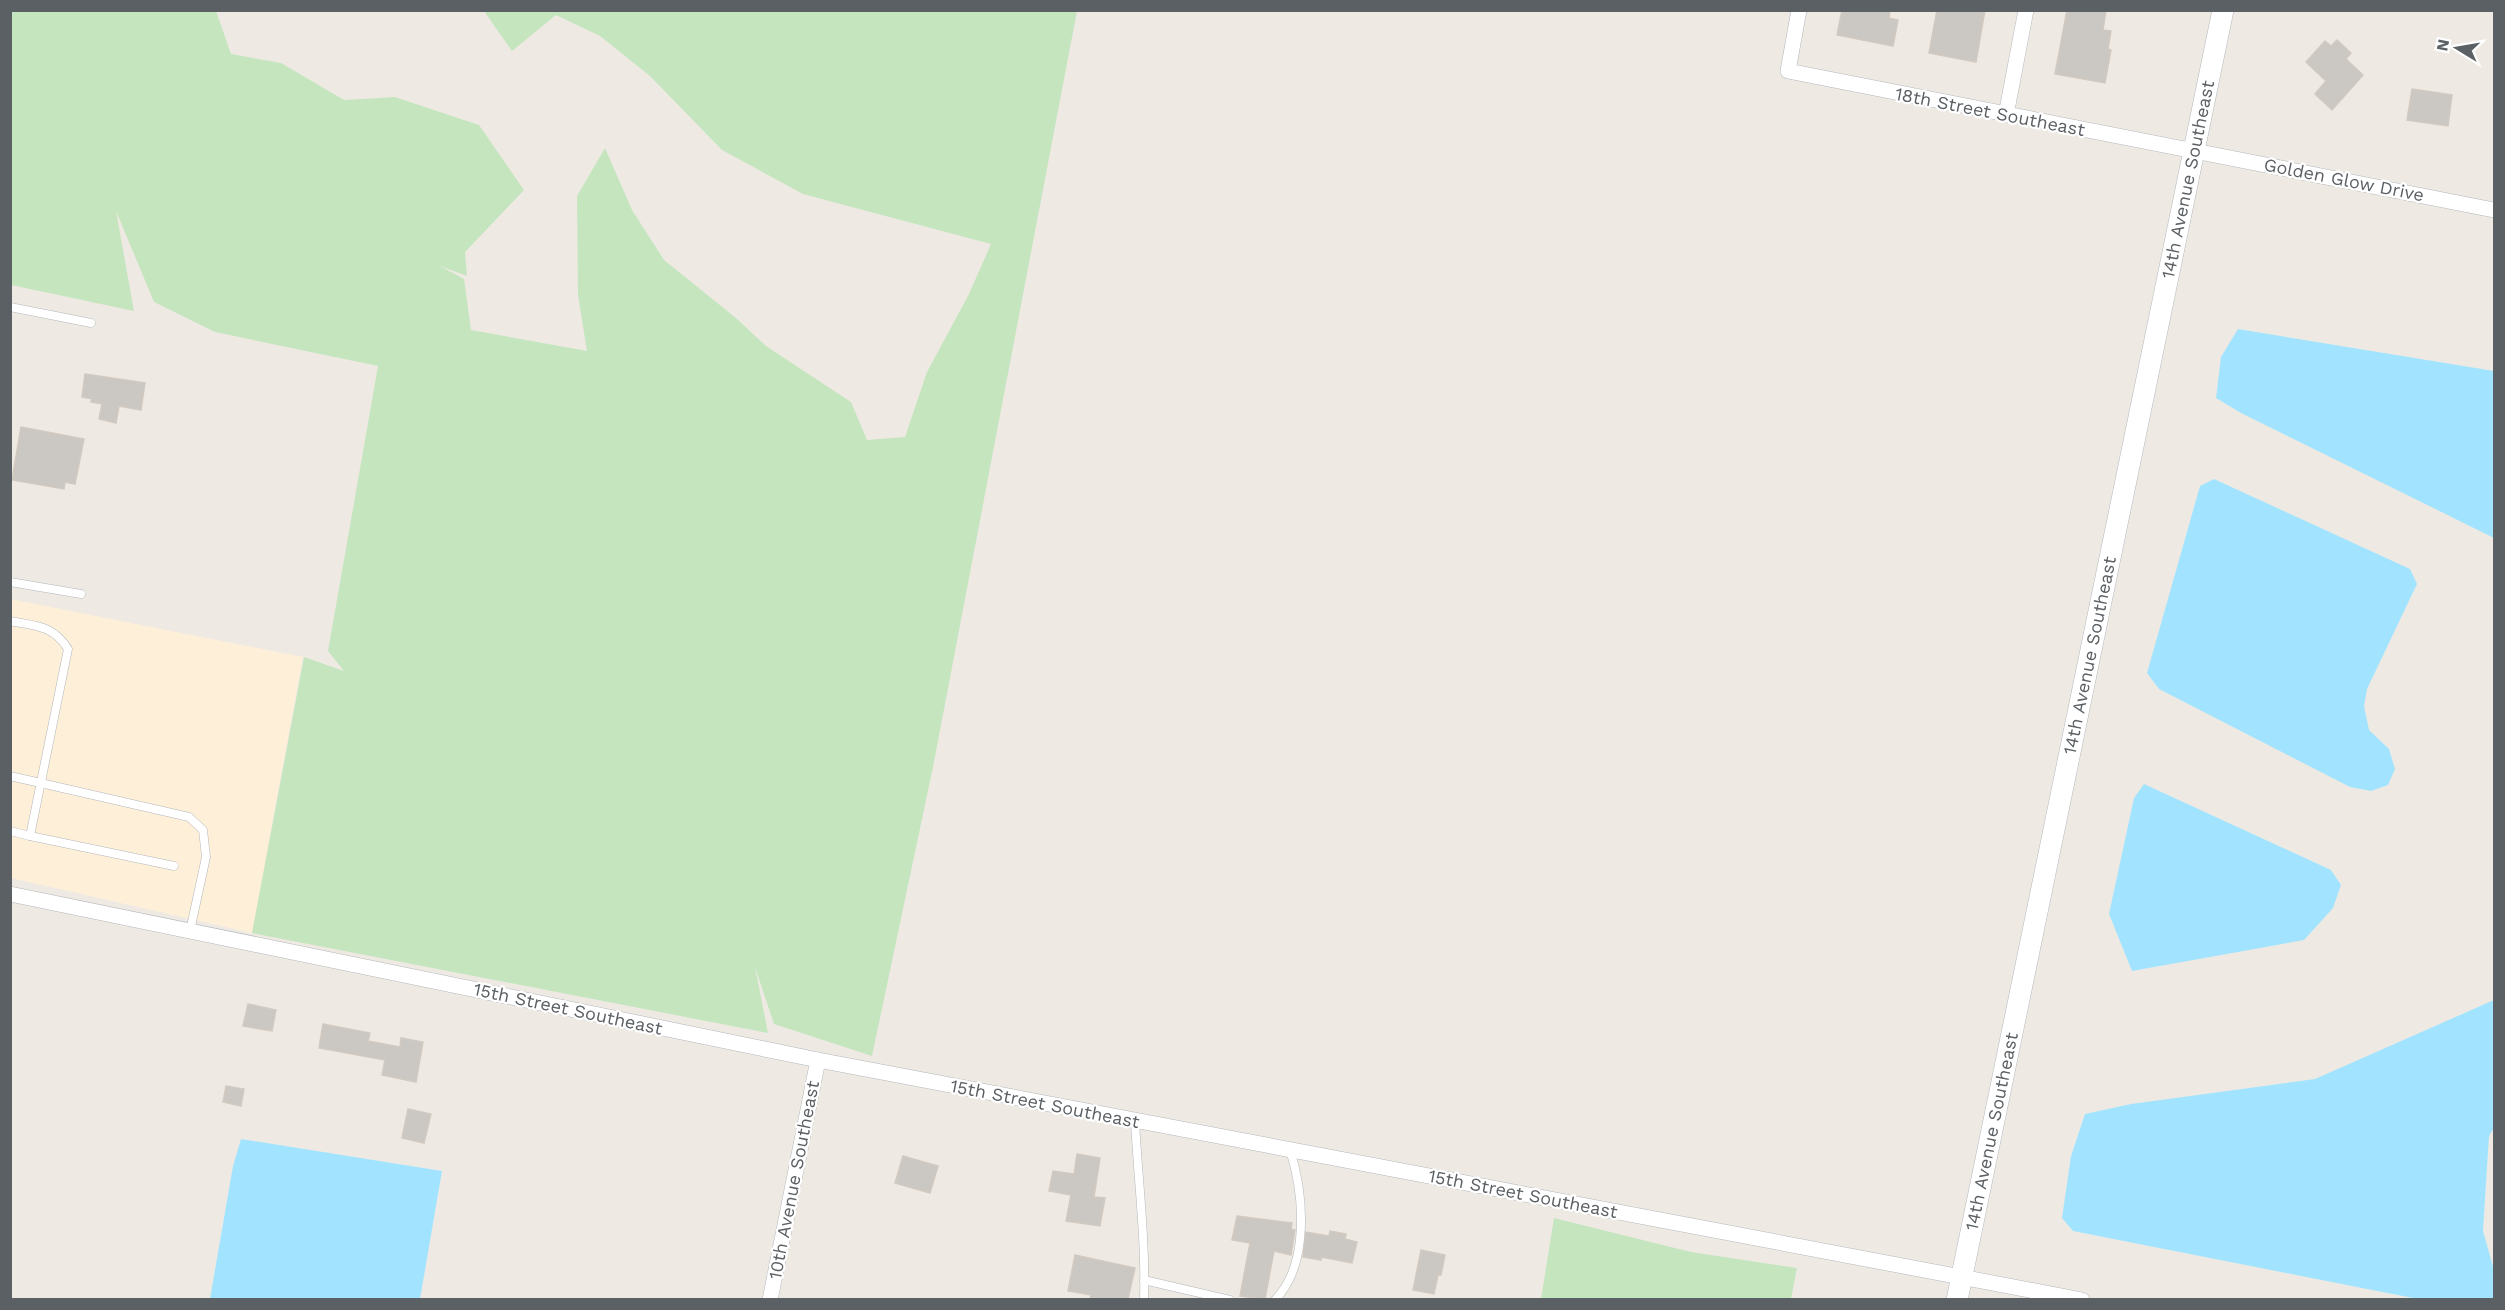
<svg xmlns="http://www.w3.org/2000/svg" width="2505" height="1310" viewBox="0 0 2505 1310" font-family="'Work Sans',sans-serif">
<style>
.commercial{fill:#feefd8}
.green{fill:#c5e5bf}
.water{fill:#a2e4ff}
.building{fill:#cbc7c2;stroke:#d2cac1;stroke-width:1.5}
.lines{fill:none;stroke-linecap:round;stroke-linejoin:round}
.lane-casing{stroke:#b3b7ba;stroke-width:9}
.street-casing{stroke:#b3b7ba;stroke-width:16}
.secondary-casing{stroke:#b4b9bd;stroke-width:22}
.lane{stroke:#fff;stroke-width:8}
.street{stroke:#fff;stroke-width:15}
.secondary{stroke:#fff;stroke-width:21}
.labels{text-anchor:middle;stroke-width:4.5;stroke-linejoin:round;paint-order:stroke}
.street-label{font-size:18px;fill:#5b6064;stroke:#fff}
</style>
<rect width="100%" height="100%" fill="#eeeae3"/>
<path class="commercial" d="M10,599L303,657L252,933L11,878Z"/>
<g class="green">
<path d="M11,10L216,11L231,54L281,63L344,100L395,97L479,125L524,190L465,252L467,276L440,266L464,279L471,330L587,351L578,295L577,196L605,148L632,210L664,260L736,318L766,346L851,402L867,440L905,437L927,372L969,294L991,244L803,194L722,150L650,76L600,36L556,15L512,51L484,11H1077L933,767L872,1056L774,1024L755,967L768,1033L252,933L304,657L344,671L328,651L378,366L215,332L154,302L116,211L134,311L11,285Z"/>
<path d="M1554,1218L1691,1252L1797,1268L1791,1299H1541Z"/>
</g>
<g class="water">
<path d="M2238,329L2494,371V538L2241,413L2216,398L2221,357Z"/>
<path d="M2214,479L2410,569L2417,584L2367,689L2364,706L2369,730L2389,749L2395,769L2388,785L2371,791L2350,787L2159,689L2147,673L2200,486Z"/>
<path d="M2144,784L2331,870L2341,885L2333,908L2304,940L2132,971L2109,914L2134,798Z"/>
<path d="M2494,1000V1128L2489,1136L2483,1231L2494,1270V1299H2418L2073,1231L2062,1218L2071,1156L2085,1114L2131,1104L2315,1079Z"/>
<path d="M241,1139L442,1171L420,1299H210L233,1166Z"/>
</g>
<g class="building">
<path d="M1842,10H1890L1889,18L1898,20L1893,46L1837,35Z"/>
<path d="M1937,10H1985L1976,62L1929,53Z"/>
<path d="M2067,10H2106L2103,30L2111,31L2108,49L2111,50L2105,83L2055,74Z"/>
<path d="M2337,40L2351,53L2346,59L2363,75L2332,110L2315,94L2326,81L2306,62L2325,41L2331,46Z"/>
<path d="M2412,89L2452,95L2448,126L2407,120Z"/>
<path d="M85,374L145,383L141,410L119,406L116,423L99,419L102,404L91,402L92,399L82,397Z"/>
<path d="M21,427L84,439L75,484L65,482L64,489L12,480Z"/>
<path d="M248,1004L276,1010L272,1031L243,1026Z"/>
<path d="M323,1024L370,1033L368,1041L400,1047L401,1038L423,1042L416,1082L382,1075L385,1060L319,1048Z"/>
<path d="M226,1086L244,1089L241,1106L223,1102Z"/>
<path d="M408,1109L431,1114L424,1143L402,1138Z"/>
<path d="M1077,1154L1100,1158L1094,1197L1105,1198L1100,1226L1066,1221L1071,1195L1049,1191L1053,1171L1074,1174Z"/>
<path d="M903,1156L938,1166L930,1193L895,1183Z"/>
<path d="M1237,1216L1292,1223L1291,1229L1295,1230L1291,1255L1274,1251L1265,1299L1240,1296L1250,1243L1232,1240Z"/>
<path d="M1330,1231L1346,1234L1345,1239L1357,1242L1352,1263L1321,1257V1260L1303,1257L1306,1232L1329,1236Z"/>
<path d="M1421,1250L1445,1255L1441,1275H1438L1434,1294L1413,1290Z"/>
<path d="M1075,1255L1135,1268L1128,1299H1090L1091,1295L1068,1291Z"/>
</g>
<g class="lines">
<g class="lane-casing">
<g id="lane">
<path d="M10,307L91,323"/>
<path d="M10,582L81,594"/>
<path d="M10,621C36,626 53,625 68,649L30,836L10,831"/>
<path d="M10,776L189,817L203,830L206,857L190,931"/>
<path d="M30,836L174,866"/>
<path d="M1135,1121C1138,1180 1146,1240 1144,1300"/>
<path d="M1144,1280L1230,1300"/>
<path d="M1275,1300C1310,1264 1304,1194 1290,1150"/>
</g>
</g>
<g class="street-casing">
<g id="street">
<path d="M1799,10L1788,71L2494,210"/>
<path d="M2006,115L2026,10"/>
<path d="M10,894L818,1060L2082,1300"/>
<path d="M770,1300L818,1060"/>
</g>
</g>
<g class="secondary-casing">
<g id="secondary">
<path id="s1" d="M1957,1300L2223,10"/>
</g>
</g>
<use href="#lane" class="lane"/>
<use href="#street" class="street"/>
<use href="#secondary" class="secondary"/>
</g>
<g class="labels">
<g class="street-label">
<text transform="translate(1990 112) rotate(11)" y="6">18th Street Southeast</text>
<text dy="6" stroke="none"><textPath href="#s1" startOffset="1144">14th Avenue Southeast</textPath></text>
<text transform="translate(2344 180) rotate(11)" y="6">Golden Glow Drive</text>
<text dy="6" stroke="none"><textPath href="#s1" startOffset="658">14th Avenue Southeast</textPath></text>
<text transform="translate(568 1009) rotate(12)" y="6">15th Street Southeast</text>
<text transform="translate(1045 1104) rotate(11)" y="6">15th Street Southeast</text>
<text dy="6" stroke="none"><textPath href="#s1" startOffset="172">14th Avenue Southeast</textPath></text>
<text transform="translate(794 1180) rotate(-79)" y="6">10th Avenue Southeast</text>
<text transform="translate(1523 1194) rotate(11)" y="6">15th Street Southeast</text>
</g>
</g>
<rect width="2505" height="1310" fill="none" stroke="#5b6064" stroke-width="24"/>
<g transform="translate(2457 48) rotate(281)" stroke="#ffffff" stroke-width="4.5" paint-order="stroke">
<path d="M0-4.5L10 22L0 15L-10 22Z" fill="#5b6064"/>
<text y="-9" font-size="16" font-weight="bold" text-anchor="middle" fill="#5b6064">N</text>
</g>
</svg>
